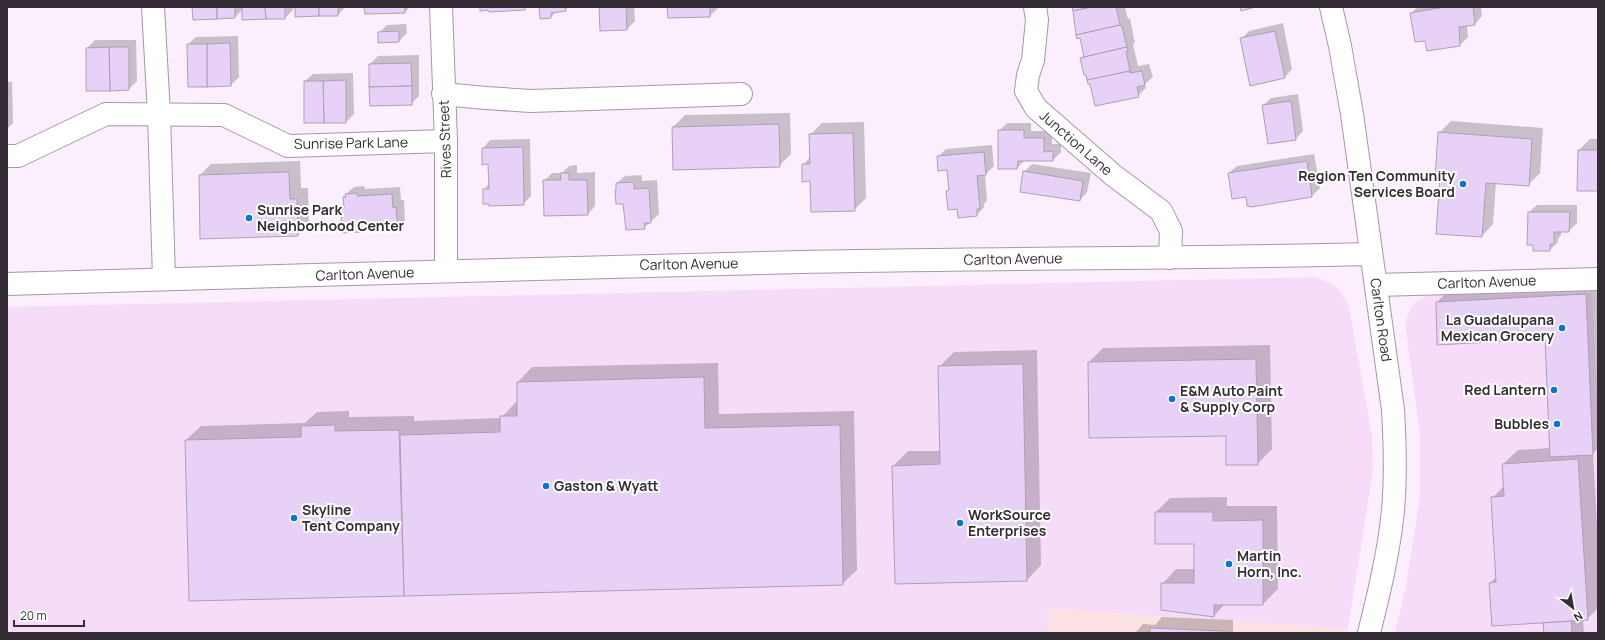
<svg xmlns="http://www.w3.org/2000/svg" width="1605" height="640" viewBox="0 0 1605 640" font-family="Manrope,sans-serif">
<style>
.built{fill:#f7dcfa}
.industrial{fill:#fde2e3}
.shadow{fill:#0003}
.building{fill:#e8d1f7;stroke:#ad9fb7}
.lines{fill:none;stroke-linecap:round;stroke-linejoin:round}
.minor-casing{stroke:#a995ab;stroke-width:24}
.major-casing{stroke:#a995ab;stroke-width:24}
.minor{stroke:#fff;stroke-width:22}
.major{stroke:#fff;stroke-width:22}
.poi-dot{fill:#0773db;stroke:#fff;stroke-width:1.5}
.labels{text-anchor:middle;stroke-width:4;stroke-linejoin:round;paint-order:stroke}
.street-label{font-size:14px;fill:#352d36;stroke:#fff}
.poi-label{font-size:14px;font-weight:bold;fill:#352d36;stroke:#fff;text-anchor:start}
</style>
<rect width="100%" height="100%" fill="#fceffd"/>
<g class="built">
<path d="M1315,277L1331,283L1340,291L1349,306L1372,436L1373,471L1348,629L1048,609V633H7V307Z"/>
<path d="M1592,293L1598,416V633H1395L1406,585L1420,496V436L1405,323L1410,310L1416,302L1429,295Z"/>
</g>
<path class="industrial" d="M1047,609L1348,629L1347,633H1048Z"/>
<g class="shadow">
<path d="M193,7H293V10L285,18L243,9L235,17Z"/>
<path d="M296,7H345L338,15Z"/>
<path d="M365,7H410L405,12Z"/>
<path d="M540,7H569L565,10L557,11L551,17L541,18Z"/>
<path d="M600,7H634L635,21L627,29L601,30Z"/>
<path d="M668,7H718V8L710,16L669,17Z"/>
<path d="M1073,7H1125L1128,19L1130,18L1134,39L1135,42L1133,44L1138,66L1149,64L1153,77L1145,84L1146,88L1138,96L1091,83L1081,58L1085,55Z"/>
<path d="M1418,7H1481L1482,16L1475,24L1467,25L1468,37L1460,45L1428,50L1426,39L1411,13Z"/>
<path d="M1283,23L1292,69L1285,77L1241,39L1249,31Z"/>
<path d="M406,24L407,33L399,41L379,33L387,25Z"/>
<path d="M238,36L239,77L231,85L188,44L196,37Z"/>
<path d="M95,40H136L137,81L129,89L87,48Z"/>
<path d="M419,55V96L411,104L370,64L378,56Z"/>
<path d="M353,73L354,114L346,122L305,81L313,74Z"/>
<path d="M7,82H12L13,123L7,129Z"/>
<path d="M1298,94L1303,131L1296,139L1263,106L1271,98Z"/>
<path d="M790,113L791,154L779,166L673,127L685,115Z"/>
<path d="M1451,121L1543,128L1540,173L1528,185L1496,182L1493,224L1482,236L1441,177L1439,133Z"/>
<path d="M864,122L866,198L854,210L811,180L803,165L810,157V135L822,123Z"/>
<path d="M1007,123H1031V131H1052V144H1061V152L1053,160H1025L1017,168L999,131Z"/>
<path d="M530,139L531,196L523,204L484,203V189L490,183L489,163H483V148L490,140Z"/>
<path d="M1590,139H1598V190L1579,150Z"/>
<path d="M992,145L994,166L985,175L987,200L984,204V207L977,215L958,208L947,191L950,188L948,169L938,157L946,149Z"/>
<path d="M1314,154L1320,188L1312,196L1248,205L1246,196L1229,173L1237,166Z"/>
<path d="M300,161L301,188H308L309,223L298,235L200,175L211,164Z"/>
<path d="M1032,164L1091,173L1087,192L1080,200L1024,172Z"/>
<path d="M577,165V173L595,172V206L588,214L544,181L552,173H562L569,166Z"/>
<path d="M642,175V181L657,180L659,214L644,228L624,203L617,183L625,176Z"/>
<path d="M364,186L365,189L400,187L401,200H404L405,221L397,229L379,226L364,227L360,231L342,209L345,206L344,197L346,194L354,187Z"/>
<path d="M1537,205H1577V223L1569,231H1561V235L1558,239V242L1550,250L1534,244L1529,212Z"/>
<path d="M1597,283L1598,448L1593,454L1598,540V608L1587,619H1583L1584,633H1545L1544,622L1490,583L1497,576L1492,498L1505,485L1503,464L1518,450L1550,448L1546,338L1437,302L1448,291Z"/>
<path d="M1270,345L1272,449L1257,464L1227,434L1089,362L1103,348Z"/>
<path d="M1037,350L1041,565L1027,580L893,466L908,451H941L939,367L954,352Z"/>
<path d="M718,363L719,414L854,411L857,570L842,584L190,600L186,440L201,426L305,423L317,412L349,411V417L414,416V421L501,418L516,402H518V382L532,367Z"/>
<path d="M1227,497V506H1277L1278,589L1263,604H1225L1214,616L1162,584L1176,569H1195V543L1156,512L1170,498Z"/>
<path d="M1162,617L1233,620V633H1135L1143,624L1155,625Z"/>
</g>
<g class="building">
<path d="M192,7H217V19L193,20Z"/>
<path d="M217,7H235V18L217,19Z"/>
<path d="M242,7H265L266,19L242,20Z"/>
<path d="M265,7H285V19H266Z"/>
<path d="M295,7H319V16L295,17Z"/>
<rect x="319" y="7" width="19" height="9"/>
<path d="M364,7H405V13L365,14Z"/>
<path d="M480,7H525V10L489,12L488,10L480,11Z"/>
<path d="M539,7H565L566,11L551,13V18L540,19Z"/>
<path d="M599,7H626L627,30L600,31Z"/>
<path d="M667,7H710V17L668,18Z"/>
<path d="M1072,7H1092L1073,11Z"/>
<path d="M1092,7H1116L1120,25L1076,35L1073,11Z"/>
<path d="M1240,7H1255L1241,11Z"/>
<path d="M1445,7H1473L1475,25L1459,27L1460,46L1427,51L1425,41L1415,42L1410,13Z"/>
<path d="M1120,25V26H1122L1127,47L1084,57L1080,38L1077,39L1076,35Z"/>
<path d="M399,31V42L378,43V32Z"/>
<path d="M1275,31L1285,78L1250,86L1240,38Z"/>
<path d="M230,43L231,86L207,87V44Z"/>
<path d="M187,44H207V87H188Z"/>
<path d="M109,47H129V90L110,91Z"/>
<path d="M109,47L110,91H86V48Z"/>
<path d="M1127,47L1128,51H1126L1130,71L1087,80L1086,75H1084L1080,58Z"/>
<path d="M411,63L412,86L369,87V64Z"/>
<path d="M1130,71V73L1142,71L1145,85L1137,87L1139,97L1095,106L1090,84H1088L1087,80Z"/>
<path d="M346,80V123H324L323,81Z"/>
<path d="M304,81H323L324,123H304Z"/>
<path d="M412,86V105L370,106L369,87Z"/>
<path d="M1291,101L1296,140L1268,144L1262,105Z"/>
<path d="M779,124L780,167L673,170L672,127Z"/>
<path d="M998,130H1024V138H1044V152L1053,151V161H1018L1017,169H998Z"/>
<path d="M1438,132L1532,139L1529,186L1486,183L1482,237L1436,234L1440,178H1435Z"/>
<path d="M853,133L855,211L811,212L810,181L802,182V164H810L809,134Z"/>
<path d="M523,147L524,205L489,206V204H483V189H489L488,164L482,165V148Z"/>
<path d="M1578,150H1598V191H1577Z"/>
<path d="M984,152L986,175L977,176L980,209H977V216L958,218L957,209L948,210L946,191L949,190L947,170L938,171L937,156Z"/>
<path d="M1307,161L1312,197L1251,207L1247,206L1246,197L1232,199L1228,173Z"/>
<path d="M1023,171L1083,181L1080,201L1020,192Z"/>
<path d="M289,172L290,199H297L298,236L200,239L199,175Z"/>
<path d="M560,173H569V180H587L588,215L544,216L543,180H561Z"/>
<path d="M634,182V189L649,188L651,223H644L645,229L626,230L623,204H616L615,190H616V183Z"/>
<path d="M357,193V196L392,194L393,208L396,207L398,230L378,231V227L360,228V232L342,233L341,209L344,208L343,197H346L345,194Z"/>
<path d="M1528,212H1570L1569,232H1554V244H1550V251H1533V245H1527Z"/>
<path d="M1586,294L1593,455L1550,457L1545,339L1437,345L1436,302Z"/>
<path d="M1256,359L1258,465H1226V436L1089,438L1088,362Z"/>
<path d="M1023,364L1027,581L895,584L892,466L940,464L938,366Z"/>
<path d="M704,377L705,428L840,425L843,585L404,596L400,435L500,432V416H517V382Z"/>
<path d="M335,425V431L399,430L404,596L189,601L185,440L301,437V426Z"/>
<path d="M1578,459L1588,620L1492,626L1489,583L1496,582L1491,497L1504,496L1502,464Z"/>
<path d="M1155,512H1213V521L1263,520V605H1214V617L1161,610V583H1194V544H1155Z"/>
<path d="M1571,621L1572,633H1544L1543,623Z"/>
<path d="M1150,628L1222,631V633H1150Z"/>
</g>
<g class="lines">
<g class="minor-casing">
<g id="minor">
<path d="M153,7L159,114L164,279"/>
<path d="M441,7L446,141V271"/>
<path d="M1035,7L1037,20L1033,60L1028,75L1026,91L1036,108L1113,175L1161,211L1171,231L1170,258"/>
<path d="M443,94L486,98L531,101L741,94"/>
<path d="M7,156H18L106,114L224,115L288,146L446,141"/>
<path d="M7,284C272,277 537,267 802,262C992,258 1182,259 1371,254"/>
<path d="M1376,285L1598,279"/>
</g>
</g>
<g class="major-casing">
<path id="major" d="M1331,7L1340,46L1352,114L1393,410C1395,444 1396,477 1393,510C1389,552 1379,593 1369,633"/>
</g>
<use href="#minor" class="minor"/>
<use href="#major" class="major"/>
</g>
<g class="poi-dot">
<circle cx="1463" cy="184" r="4"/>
<circle cx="249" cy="218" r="4"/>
<circle cx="1562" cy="328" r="4"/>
<circle cx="1554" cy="390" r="4"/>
<circle cx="1172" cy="399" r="4"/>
<circle cx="1557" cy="424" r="4"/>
<circle cx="546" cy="486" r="4"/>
<circle cx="294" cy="518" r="4"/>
<circle cx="960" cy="523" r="4"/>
<circle cx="1229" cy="564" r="4"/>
</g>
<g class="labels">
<g class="street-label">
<text transform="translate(445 139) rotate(-92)" y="5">Rives Street</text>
<text transform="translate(351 143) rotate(-1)" y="5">Sunrise Park Lane</text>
<text transform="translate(1076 143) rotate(41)" y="5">Junction Lane</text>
<text transform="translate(1013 259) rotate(-1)" y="5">Carlton Avenue</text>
<text transform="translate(689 264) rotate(-1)" y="5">Carlton Avenue</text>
<text transform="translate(365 274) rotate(-2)" y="5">Carlton Avenue</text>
<text transform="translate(1487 282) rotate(-2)" y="5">Carlton Avenue</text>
<text transform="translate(1381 320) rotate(82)" y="5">Carlton Road</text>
</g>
<g class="poi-label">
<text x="1455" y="181" text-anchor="end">Region Ten Community<tspan x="1455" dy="16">Services Board</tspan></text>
<text x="257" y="215">Sunrise Park<tspan x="257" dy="16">Neighborhood Center</tspan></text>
<text x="1554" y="325" text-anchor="end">La Guadalupana<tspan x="1554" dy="16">Mexican Grocery</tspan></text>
<text x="1546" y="395" text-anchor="end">Red Lantern</text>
<text x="1180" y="396">E&amp;M Auto Paint<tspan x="1180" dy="16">&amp; Supply Corp</tspan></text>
<text x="1549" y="429" text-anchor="end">Bubbles</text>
<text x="554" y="491">Gaston &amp; Wyatt</text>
<text x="302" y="515">Skyline<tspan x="302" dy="16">Tent Company</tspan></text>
<text x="968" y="520">WorkSource<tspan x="968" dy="16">Enterprises</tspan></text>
<text x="1237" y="561">Martin<tspan x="1237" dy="16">Horn, Inc.</tspan></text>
</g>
</g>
<rect width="1605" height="640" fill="none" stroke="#352d36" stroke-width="16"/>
<g transform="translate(1573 608) rotate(149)" stroke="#ffffff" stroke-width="3" paint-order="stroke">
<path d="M0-3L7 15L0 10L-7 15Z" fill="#352d36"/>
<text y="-6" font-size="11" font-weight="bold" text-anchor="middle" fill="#352d36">N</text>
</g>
<path d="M14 620v6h70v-6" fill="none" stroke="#352d36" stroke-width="2"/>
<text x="20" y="620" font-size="12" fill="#352d36" stroke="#ffffff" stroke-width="3" paint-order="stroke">20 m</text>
</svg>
